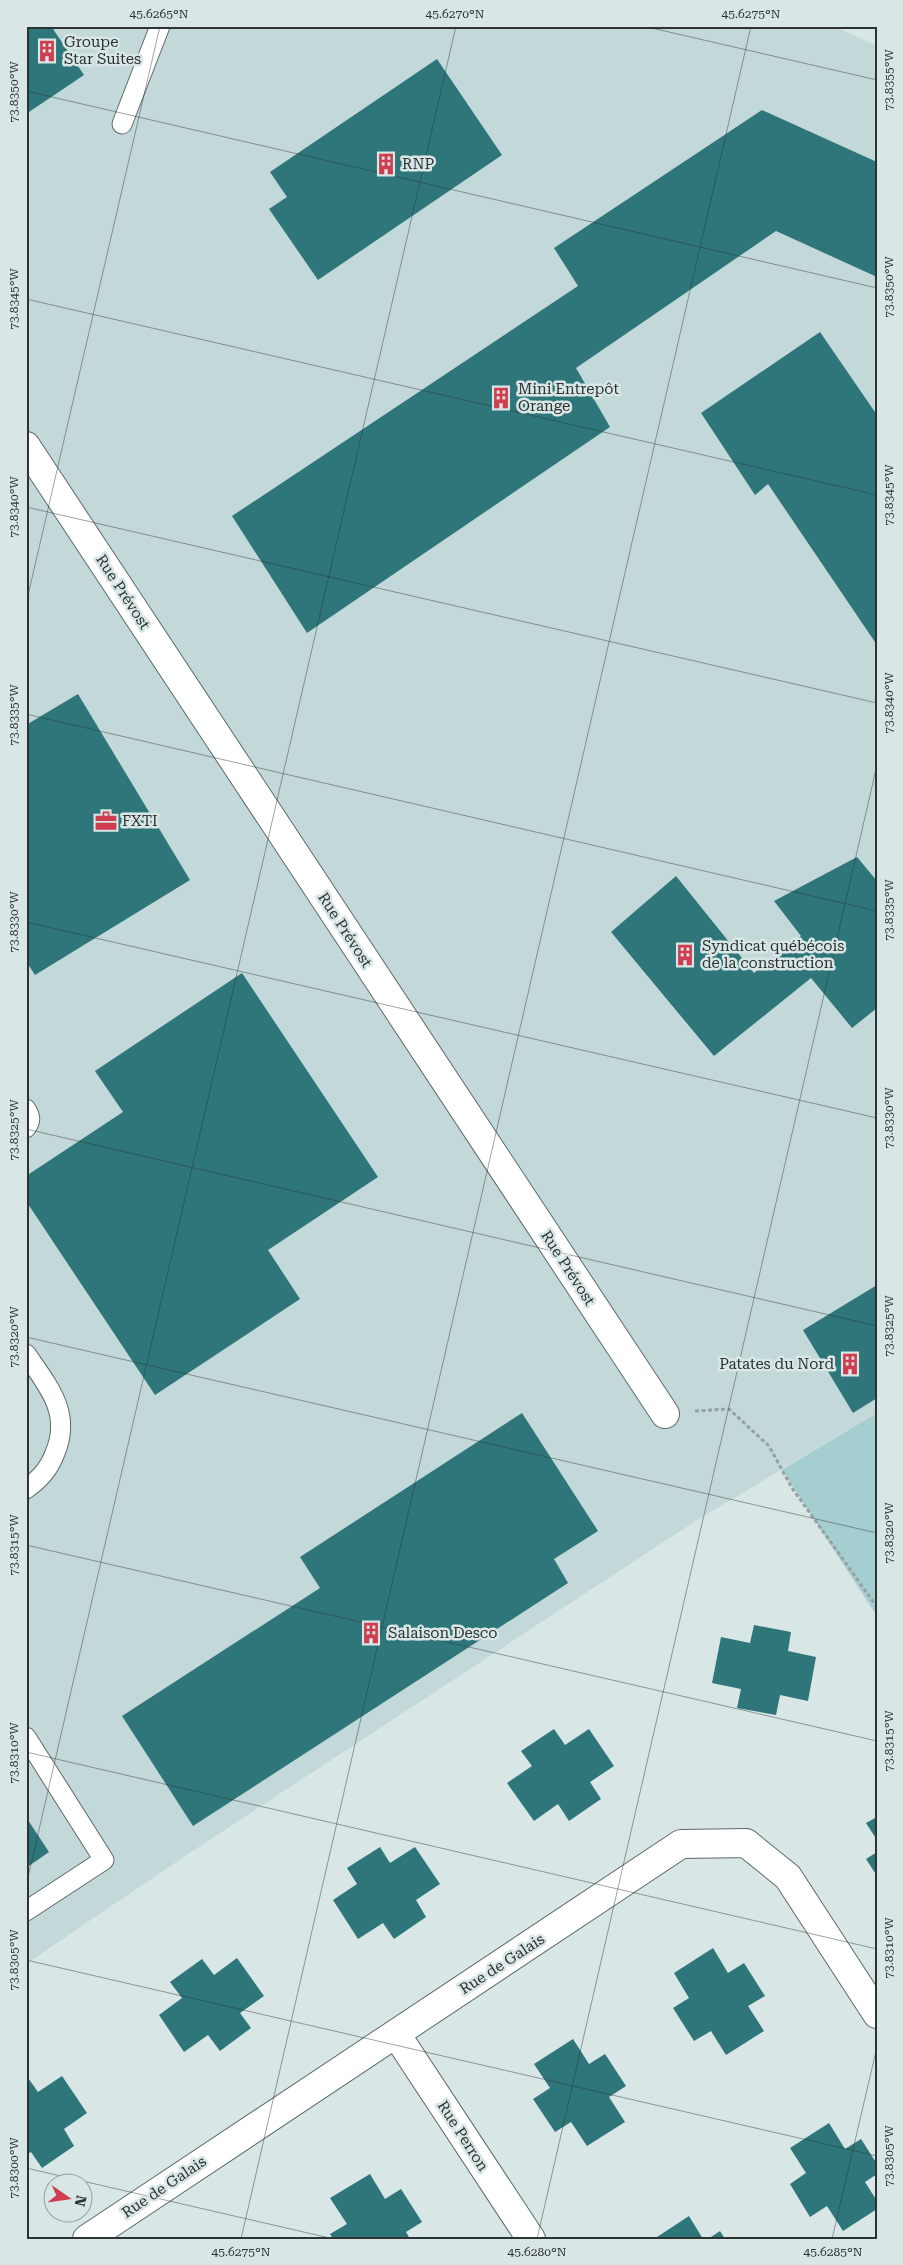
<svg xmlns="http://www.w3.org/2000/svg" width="903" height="2265" viewBox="0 0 903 2265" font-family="'Roboto Serif',serif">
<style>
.built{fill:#c3d9d9}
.green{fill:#a5ced0}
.building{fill:#2e7679}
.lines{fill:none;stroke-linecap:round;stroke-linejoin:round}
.lane-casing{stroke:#5e6a6a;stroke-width:21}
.street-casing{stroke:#5e6a6a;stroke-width:30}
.path{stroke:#97a1a1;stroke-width:3;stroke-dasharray:4 2.5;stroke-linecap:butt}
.lane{stroke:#fff;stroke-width:19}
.street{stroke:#fff;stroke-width:28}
.ticks{fill:none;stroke:#2d3232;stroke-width:1;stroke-opacity:0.45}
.labels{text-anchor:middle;stroke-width:5;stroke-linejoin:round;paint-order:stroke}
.poi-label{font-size:15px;fill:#2d3232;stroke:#d8e6e6;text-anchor:start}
.street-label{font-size:15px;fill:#2d3232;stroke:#d8e6e6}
.neatline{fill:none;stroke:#2d3232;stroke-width:2}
.ticks-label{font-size:12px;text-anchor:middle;fill:#2d3232}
</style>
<rect width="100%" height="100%" fill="#d8e6e6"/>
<path class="built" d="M26,26H834L877,46V1413L697,1520L188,1854L26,1964Z"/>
<path class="green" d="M877,1413V1616L782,1470Z"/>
<g class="building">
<path d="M26,26H51L84,75L26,114Z"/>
<path d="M437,59L502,155L318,280L269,209L287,197L270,172Z"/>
<path d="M762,110L877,162V277L776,231L576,368L610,427L307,633L232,516L578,286L554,248Z"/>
<path d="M820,332L877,415V645L768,484L755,495L701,413Z"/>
<path d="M78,694L190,880L35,975L26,961V725Z"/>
<path d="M857,857L877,881V1008L852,1028L811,978L714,1056L611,932L676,876L754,973L801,936L774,901Z"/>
<path d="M242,973L378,1177L268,1250L300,1299L155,1395L26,1201V1176L123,1112L95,1071Z"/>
<path d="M877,1285V1398L853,1413L803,1330Z"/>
<path d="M522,1413L598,1531L554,1559L568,1583L193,1826L122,1716L320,1588L300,1557Z"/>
<path d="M754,1625L791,1632L788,1651L816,1657L808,1701L780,1695L776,1715L737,1708L741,1689L712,1683L721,1637L750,1643Z"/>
<path d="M554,1729L565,1745L589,1729L614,1766L590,1782L601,1799L569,1821L558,1804L534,1821L507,1783L532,1766L521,1751Z"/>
<path d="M26,1817L49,1852L26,1868Z"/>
<path d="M877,1817V1840L866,1823Z"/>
<path d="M380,1847L390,1863L415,1847L440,1884L416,1900L426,1917L394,1939L383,1923L358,1939L333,1900L357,1884L347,1868Z"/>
<path d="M877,1852V1876L866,1859Z"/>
<path d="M713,1948L728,1973L744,1963L765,1996L748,2006L764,2031L726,2055L711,2031L694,2041L673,2008L689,1998L674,1973Z"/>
<path d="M237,1958L264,1996L240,2013L251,2028L220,2051L208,2035L184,2052L159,2015L182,1998L170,1982L202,1959L214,1975Z"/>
<path d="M573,2039L589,2064L605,2054L626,2086L609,2097L625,2122L587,2146L571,2122L555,2132L533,2099L550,2088L534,2064Z"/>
<path d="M26,2075L38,2092L62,2076L87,2113L64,2129L74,2146L42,2168L31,2152L26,2155Z"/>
<path d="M829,2123L845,2149L861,2139L877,2164V2174L865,2182L877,2201V2209L843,2231L827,2206L810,2217L790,2184L806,2173L790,2148Z"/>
<path d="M370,2174L385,2199L401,2189L422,2222L406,2232L410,2239H333L330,2234L347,2224L330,2198Z"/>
<path d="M689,2216L703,2239H654Z"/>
<path d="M720,2231L725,2239H708Z"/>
</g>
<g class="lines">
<g class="lane-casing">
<g id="lane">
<path d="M122,124L160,26"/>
<path d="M26,1109C31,1117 31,1121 26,1128"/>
<path d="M26,1354C48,1386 72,1413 55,1453C49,1469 40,1479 26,1489"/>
<path d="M26,1737L104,1860L26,1911"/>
</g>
</g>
<g class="street-casing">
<g id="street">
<path d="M26,446L665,1414"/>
<path d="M396,2034L531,2239"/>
<path d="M87,2239L681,1844L746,1843L788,1877L877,2014"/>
</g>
</g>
<path class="path" d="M695,1411L729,1409L769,1446L792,1488L877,1607"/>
<use href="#lane" class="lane"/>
<use href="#street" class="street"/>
</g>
<path class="ticks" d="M643,26L877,80M26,91L877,288M26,299L877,495M26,507L877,703M26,604L160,26M26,714L877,911M26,922L877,1118M26,1129L877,1326M26,1337L877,1533M26,1545L877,1741M26,1752L877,1949M26,1886L456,26M26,1960L877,2156M26,2168L334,2239M241,2239L751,26M537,2239L877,765M832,2239L877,2047"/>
<defs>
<g id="building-bare" transform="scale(1.725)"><path d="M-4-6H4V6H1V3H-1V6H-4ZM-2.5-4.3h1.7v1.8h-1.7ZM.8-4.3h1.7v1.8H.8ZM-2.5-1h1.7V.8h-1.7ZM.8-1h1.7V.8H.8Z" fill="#ce3e4f" stroke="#d8e6e6" stroke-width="2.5" paint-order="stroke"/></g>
<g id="office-bare" transform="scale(1.725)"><path d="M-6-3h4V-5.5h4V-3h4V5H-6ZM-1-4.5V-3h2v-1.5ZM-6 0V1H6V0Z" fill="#ce3e4f" stroke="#d8e6e6" stroke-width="2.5" paint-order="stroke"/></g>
</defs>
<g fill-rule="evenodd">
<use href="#building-bare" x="47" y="51"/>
<use href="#building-bare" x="386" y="164"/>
<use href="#building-bare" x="501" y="398"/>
<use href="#office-bare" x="106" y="821"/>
<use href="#building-bare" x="685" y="955"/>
<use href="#building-bare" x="850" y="1364"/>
<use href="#building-bare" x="371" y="1633"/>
</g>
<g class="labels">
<g class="poi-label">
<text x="64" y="47">Groupe<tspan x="64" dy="17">Star Suites</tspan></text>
<text x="402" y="169">RNP</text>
<text x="518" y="394">Mini Entrepôt<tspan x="518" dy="17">Orange</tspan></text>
<text x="122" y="826">FXTI</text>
<text x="702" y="951">Syndicat québécois<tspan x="702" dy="17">de la construction</tspan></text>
<text x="834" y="1369" text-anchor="end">Patates du Nord</text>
<text x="388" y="1638">Salaison Desco</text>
</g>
<g class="street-label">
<text transform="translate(123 592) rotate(57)" y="5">Rue Prévost</text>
<text transform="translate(345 930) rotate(57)" y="5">Rue Prévost</text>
<text transform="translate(568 1268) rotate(57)" y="5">Rue Prévost</text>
<text transform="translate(502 1964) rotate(-33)" y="5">Rue de Galais</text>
<text transform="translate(463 2136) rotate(57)" y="5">Rue Perron</text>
<text transform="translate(164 2187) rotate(-34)" y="5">Rue de Galais</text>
</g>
</g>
<rect width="903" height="2265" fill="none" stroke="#d8e6e6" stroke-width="55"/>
<g transform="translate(68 2198) rotate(103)"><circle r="24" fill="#d8e6e6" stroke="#949e9e"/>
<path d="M0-4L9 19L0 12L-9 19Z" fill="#ce3e4f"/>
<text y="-8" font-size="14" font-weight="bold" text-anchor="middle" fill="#2d3232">N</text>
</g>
<rect x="28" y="28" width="848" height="2210" class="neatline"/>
<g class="ticks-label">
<text x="159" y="18">45.6265°N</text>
<text x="455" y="18">45.6270°N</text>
<text x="751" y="18">45.6275°N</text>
<text transform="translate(889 80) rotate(-90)" y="4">73.8355°W</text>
<text transform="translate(14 92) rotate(-90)" y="4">73.8350°W</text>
<text transform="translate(889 287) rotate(-90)" y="4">73.8350°W</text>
<text transform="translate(14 299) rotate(-90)" y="4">73.8345°W</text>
<text transform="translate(889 495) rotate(-90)" y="4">73.8345°W</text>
<text transform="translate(14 507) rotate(-90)" y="4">73.8340°W</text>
<text transform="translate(889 703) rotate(-90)" y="4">73.8340°W</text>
<text transform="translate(14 715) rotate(-90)" y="4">73.8335°W</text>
<text transform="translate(889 910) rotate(-90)" y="4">73.8335°W</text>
<text transform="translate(14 922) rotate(-90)" y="4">73.8330°W</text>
<text transform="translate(889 1118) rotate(-90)" y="4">73.8330°W</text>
<text transform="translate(14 1130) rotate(-90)" y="4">73.8325°W</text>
<text transform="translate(889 1326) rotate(-90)" y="4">73.8325°W</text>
<text transform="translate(14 1337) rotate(-90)" y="4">73.8320°W</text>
<text transform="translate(889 1533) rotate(-90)" y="4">73.8320°W</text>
<text transform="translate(14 1545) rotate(-90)" y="4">73.8315°W</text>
<text transform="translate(889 1741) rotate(-90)" y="4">73.8315°W</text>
<text transform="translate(14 1753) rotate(-90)" y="4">73.8310°W</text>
<text transform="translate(889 1948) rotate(-90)" y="4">73.8310°W</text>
<text transform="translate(14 1960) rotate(-90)" y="4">73.8305°W</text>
<text transform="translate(889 2156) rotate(-90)" y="4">73.8305°W</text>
<text transform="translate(14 2168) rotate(-90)" y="4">73.8300°W</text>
<text x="241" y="2256">45.6275°N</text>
<text x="537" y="2256">45.6280°N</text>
<text x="833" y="2256">45.6285°N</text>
</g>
</svg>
